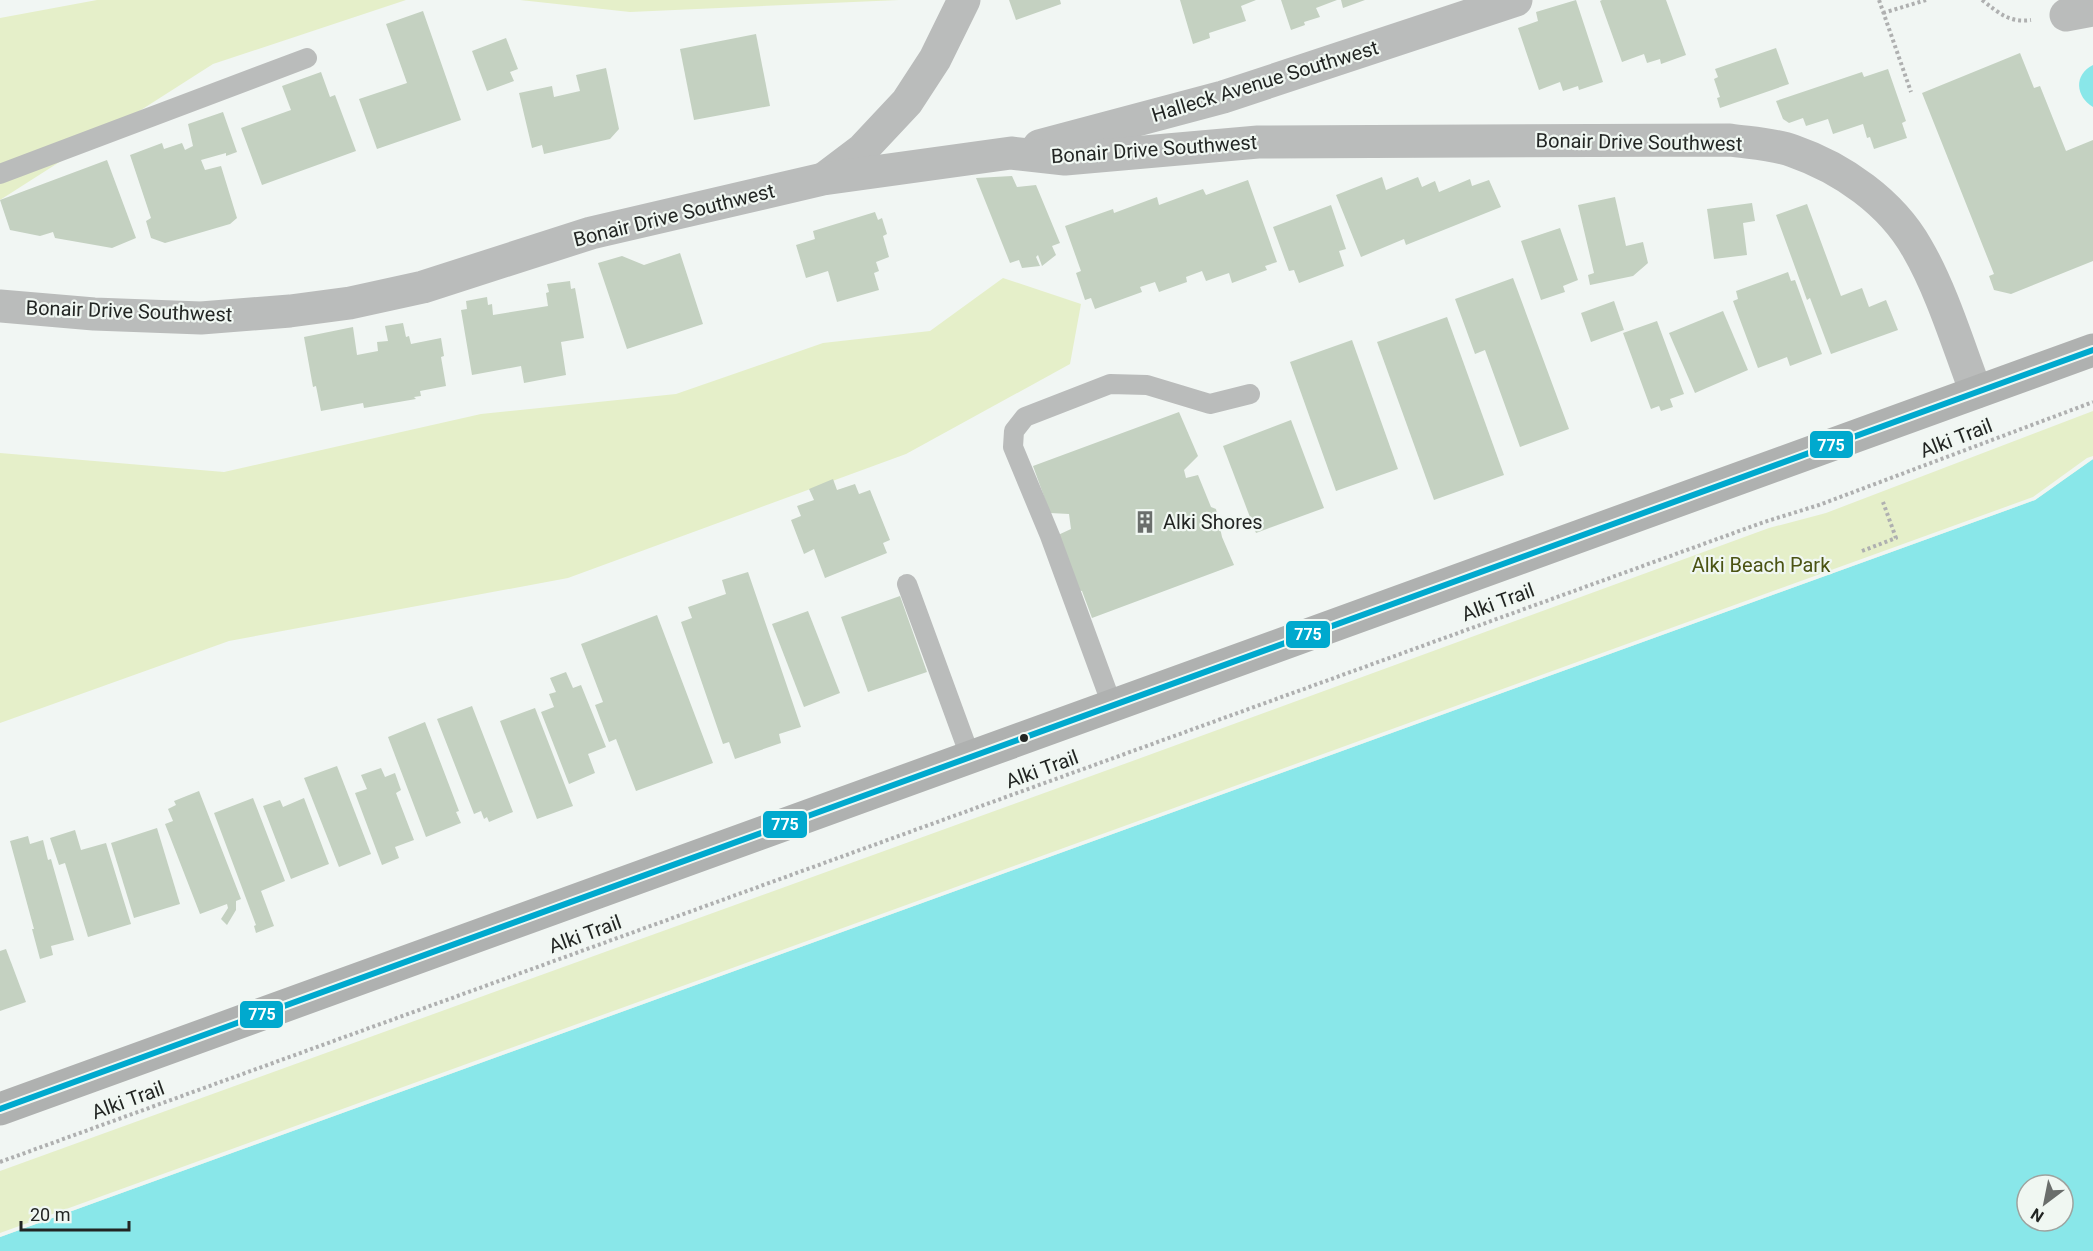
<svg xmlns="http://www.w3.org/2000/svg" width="2093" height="1251" viewBox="0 0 2093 1251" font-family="Roboto,sans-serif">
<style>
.green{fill:#e5efc9}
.water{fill:#89e7e9;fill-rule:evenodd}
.pier{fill:#f1f6f3}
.building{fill:#c4d1c1}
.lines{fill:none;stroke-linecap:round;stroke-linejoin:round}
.path{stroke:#afb0b0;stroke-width:4;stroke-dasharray:3 3;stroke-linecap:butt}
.service{stroke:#babcbb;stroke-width:20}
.minor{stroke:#babcbb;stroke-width:33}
.secondary{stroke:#afb1b0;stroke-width:33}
.bus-1-casing{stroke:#f0f7f2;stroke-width:10}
.bus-1{stroke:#00a9ce;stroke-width:6}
.bus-dot{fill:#222523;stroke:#f0f7f2;stroke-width:2}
.labels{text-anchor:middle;stroke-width:4.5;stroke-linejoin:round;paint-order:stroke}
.street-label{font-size:20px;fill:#222523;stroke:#f0f7f2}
.poi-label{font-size:20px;fill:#222523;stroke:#f0f7f2;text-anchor:start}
.park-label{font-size:20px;fill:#4a5313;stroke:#f0f7f2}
.line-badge{stroke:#f0f7f2;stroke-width:2}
.badge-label{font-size:16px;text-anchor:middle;font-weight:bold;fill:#fff}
</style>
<rect width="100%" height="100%" fill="#f1f6f3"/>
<g class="green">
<path d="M97,0H406L213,64L0,200V18Z"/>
<path d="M520,0H899L630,12Z"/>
<path d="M1003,278L1081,304L1070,364L906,454L568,578L229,641L0,723V453L224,472L481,414L676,394L823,343L930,331Z"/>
<path d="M2093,411V459L2035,500L0,1237V1171L1138,759L1769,528L1826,513Z"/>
</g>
<g class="water">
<path d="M2093,65V107C2076,97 2073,75 2093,65Z"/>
<path d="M2093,459V1251H0V1237L2035,500ZM2027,1185H2063V1221H2027Z"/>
</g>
<path class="pier" d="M2093,456V459L2035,500L0,1237V1233L2033,497L2087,458Z"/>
<g class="building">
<path d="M1009,0H1060L1061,4L1016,20Z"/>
<path d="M1180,0H1256L1241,6L1246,21L1209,33L1210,38L1193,44Z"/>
<path d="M1281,0H1337L1316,8L1320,17L1304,22L1305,25L1291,30Z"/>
<path d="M1341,0H1365L1343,8Z"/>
<path d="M1576,0L1603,82L1579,90L1578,86L1563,91L1560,82L1539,90L1518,28L1538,21L1536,12Z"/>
<path d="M1602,0H1666L1686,55L1661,64L1660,59L1647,63L1644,54L1622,62L1600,1Z"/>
<path d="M423,11L461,120L377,149L359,99L407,83L386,24Z"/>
<path d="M756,34L770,106L694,120L680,49Z"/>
<path d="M506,38L518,69L510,72L514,81L487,91L472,51Z"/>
<path d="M1776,48L1789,84L1720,108L1717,98L1720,97L1714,79L1718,77L1715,69Z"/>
<path d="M2020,53L2034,88L2040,86L2066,151L2093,140V261L2011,294L1994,290L1989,276L1994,274L1922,93Z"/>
<path d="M606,68L619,129L610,139L544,154L542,145L532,148L519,93L552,86L554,97L580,91L576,75Z"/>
<path d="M1888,69L1906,121L1902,123L1907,138L1874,149L1870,137L1867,138L1863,124L1833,134L1828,119L1806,126L1803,118L1789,123L1783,119L1776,101L1862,72L1864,77Z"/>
<path d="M321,72L330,97L335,95L356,151L262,185L241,128L291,110L282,86Z"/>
<path d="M223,112L237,152L226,156V153L201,160L205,170L221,166L237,218L230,224L165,243L151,238L146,221L151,218L130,155L162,143L164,149L182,143L185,150L193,146L188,124Z"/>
<path d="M107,160L136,238L112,248L55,238L53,232L40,236L10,230L0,200Z"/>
<path d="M1012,176L1017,187L1036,185L1060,243L1052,246L1056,255L1042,266L1038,255L1036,257L1040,266L1022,268L1019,260L1010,263L976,178Z"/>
<path d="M1382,177L1386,190L1418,177L1422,187L1435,181L1439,192L1470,179L1472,186L1489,180L1501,207L1406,245L1404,239L1361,257L1336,195Z"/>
<path d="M1248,180L1277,262L1265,266L1267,270L1232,283L1229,273L1206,281L1202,271L1186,277L1187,282L1159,292L1155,282L1140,287L1142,292L1095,309L1091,298L1085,300L1076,273L1081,271L1065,226L1113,209L1114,213L1157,197L1159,205L1203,189L1206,195Z"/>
<path d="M1615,197L1626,246L1643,242L1648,263L1633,276L1590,285L1588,275L1594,273L1578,205Z"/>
<path d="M1752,203L1755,221L1743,223L1747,255L1714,259L1707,209Z"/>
<path d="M1807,204L1841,296L1862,288L1869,307L1886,300L1898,330L1831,354L1810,298L1807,300L1776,215Z"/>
<path d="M1331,205L1346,249L1339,251L1344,266L1299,283L1294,270L1289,271L1273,227Z"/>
<path d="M875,212L878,220L882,218L887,234L883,236L889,257L876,262L879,271L874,273L879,290L837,302L828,271L806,278L796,245L815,239L813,231Z"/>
<path d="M1560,228L1578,280L1563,286L1565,292L1541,300L1521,241Z"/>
<path d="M680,253L703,324L627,349L598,263L622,256L644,265Z"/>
<path d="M1788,272L1791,281L1795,280L1822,354L1790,366L1787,357L1758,368L1733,301L1738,299L1736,291Z"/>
<path d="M1513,278L1569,429L1520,447L1485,350L1475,354L1455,299Z"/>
<path d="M570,281L571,289L575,288L584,338L561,342L566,375L524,383L521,366L472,375L461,310L467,309L466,301L487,297L488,305L492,304L493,315L548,306L546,293L549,292L547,284Z"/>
<path d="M1614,301L1624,330L1591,342L1581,313Z"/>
<path d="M1723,311L1748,370L1695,393L1669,333Z"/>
<path d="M1447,317L1504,475L1434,500L1377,342Z"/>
<path d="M1657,321L1684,394L1670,399L1673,407L1661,411L1659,406L1651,409L1623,333Z"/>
<path d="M403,323L406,337L409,336L411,344L441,338L444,356L441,357L446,386L420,391L421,396L414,397L416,399L364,408L363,403L321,411L316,386L313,387L304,337L353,327L357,355L378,351L377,342L388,341L385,326Z"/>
<path d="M1352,340L1398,469L1336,491L1290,362Z"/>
<path d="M1179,412L1198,456L1184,470L1186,478L1198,475L1211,507L1216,509L1222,537L1234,565L1092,618L1082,591L1077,590L1058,535L1071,529L1069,514L1050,513L1033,466Z"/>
<path d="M1291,420L1324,508L1256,533L1223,446Z"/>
<path d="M833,479L837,490L855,484L859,494L870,490L890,540L883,543L887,553L825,578L814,549L804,554L791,520L801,516L797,506L814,500L809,489Z"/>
<path d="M748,572L801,727L779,734L781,743L735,759L729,742L723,744L681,622L692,618L688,607L726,594L722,580Z"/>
<path d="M900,596L927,672L868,692L841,617Z"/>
<path d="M808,611L840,693L804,707L772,624Z"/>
<path d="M657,615L713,763L636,791L616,739L609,742L595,705L603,702L581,644Z"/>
<path d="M566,672L573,688L581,685L606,747L588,754L595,773L569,784L541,712L554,707L549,694L556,692L550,678Z"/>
<path d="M472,706L513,812L489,822L487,817L484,819L481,811L474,814L437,719Z"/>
<path d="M535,708L573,806L537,819L500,721Z"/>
<path d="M425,722L459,811L456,812L461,823L426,837L388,737Z"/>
<path d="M337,766L371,854L339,867L304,778Z"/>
<path d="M381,768L385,777L395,773L401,790L396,793L414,840L395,847L399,858L382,865L355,793L367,789L361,775Z"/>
<path d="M199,791L241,899L236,901V910L227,925L221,919L228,908L227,904L200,914L165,824L173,821L168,809L176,805L174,801Z"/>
<path d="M253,798L285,881L261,891L274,926L256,933L254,926L256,925L214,813Z"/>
<path d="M304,798L329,864L291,879L263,806L280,800L283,807Z"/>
<path d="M157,828L180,904L134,918L111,843Z"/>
<path d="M75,830L81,850L106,843L131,924L88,937L65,863L59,865L50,838Z"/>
<path d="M28,836L30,844L43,840L48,860L51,859L74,940L51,946L53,955L40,959L32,929H34L10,841Z"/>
<path d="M6,949L26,1002L0,1011V951Z"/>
</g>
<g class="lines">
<g class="path">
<path d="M1879,0L1911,92"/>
<path d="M1982,0C1999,13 2009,23 2031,20"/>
<path d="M1883,13L1926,0"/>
<path d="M1862,551L1896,538L1883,502"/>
<path d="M0,1162L1764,522L1819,505L2093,402"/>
</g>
<g class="service">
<path d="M0,174L307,58"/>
<path d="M907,584L970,756"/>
<path d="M1112,705L1050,536L1013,447L1014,431L1025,417L1110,384L1147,385L1210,404L1250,394"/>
</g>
<g class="minor">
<path d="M2066,15L2093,10"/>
<path d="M1039,146L1223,97L1516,0"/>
<path d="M825,178L862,150L907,102L935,59L964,0"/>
<path d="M0,306L94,314L201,318L290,311L350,303L423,287L591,233L823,179L1011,153L1065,159L1258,142L1730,140C1750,143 1774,144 1793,151C1842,168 1891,202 1917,248C1942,291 1958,345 1976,392"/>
</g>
<path class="secondary" d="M0,1109L2093,350"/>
<g class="bus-1-casing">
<path id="bus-1" d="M0,1109L2093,350"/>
</g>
<use href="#bus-1" class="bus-1"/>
</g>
<defs>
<g id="building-bare" transform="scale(1.8)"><path d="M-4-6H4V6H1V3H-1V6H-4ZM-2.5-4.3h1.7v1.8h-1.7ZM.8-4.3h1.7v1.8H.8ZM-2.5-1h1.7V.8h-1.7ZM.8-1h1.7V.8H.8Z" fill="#6a6e6c" stroke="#f0f7f2" stroke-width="2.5" paint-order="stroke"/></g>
</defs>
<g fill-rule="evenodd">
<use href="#building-bare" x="1145" y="522"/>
</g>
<circle class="bus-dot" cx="1024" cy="738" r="5"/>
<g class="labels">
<g class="street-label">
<text transform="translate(1265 81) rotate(-17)" y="7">Halleck Avenue Southwest</text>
<text transform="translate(1639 142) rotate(1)" y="7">Bonair Drive Southwest</text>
<text transform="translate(1154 149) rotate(-4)" y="7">Bonair Drive Southwest</text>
<text transform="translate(674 215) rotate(-14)" y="7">Bonair Drive Southwest</text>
<text transform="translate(129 311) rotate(2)" y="7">Bonair Drive Southwest</text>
<text transform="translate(1956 438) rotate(-21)" y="7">Alki Trail</text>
<text transform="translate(1498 602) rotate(-20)" y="7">Alki Trail</text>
<text transform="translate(1042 769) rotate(-20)" y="7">Alki Trail</text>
<text transform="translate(585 934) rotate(-20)" y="7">Alki Trail</text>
<text transform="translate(128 1100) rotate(-20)" y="7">Alki Trail</text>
</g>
<g class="poi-label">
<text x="1163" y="529">Alki Shores</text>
</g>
<g class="park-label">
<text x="1761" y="572">Alki Beach Park</text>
</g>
</g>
<g class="line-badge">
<rect x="1809" y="430" width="45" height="29" rx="6" fill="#00a9ce"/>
<rect x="1285" y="620" width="46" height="29" rx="6" fill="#00a9ce"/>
<rect x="762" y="810" width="46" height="29" rx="6" fill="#00a9ce"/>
<rect x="239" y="1000" width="45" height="29" rx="6" fill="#00a9ce"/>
</g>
<g class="badge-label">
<text x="1831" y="451">775</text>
<text x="1308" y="640">775</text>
<text x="785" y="830">775</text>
<text x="262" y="1020">775</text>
</g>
<g transform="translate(2045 1203) rotate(212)"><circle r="28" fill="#f0f7f2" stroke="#9ea39f" stroke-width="1.5"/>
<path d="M0-4.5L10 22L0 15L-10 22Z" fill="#6a6e6c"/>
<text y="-9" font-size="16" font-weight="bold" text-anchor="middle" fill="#222523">N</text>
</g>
<path d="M21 1221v9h108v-9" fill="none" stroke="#222523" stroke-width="3"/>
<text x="30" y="1221" font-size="18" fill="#222523" stroke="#f0f7f2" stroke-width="4.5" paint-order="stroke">20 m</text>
</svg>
